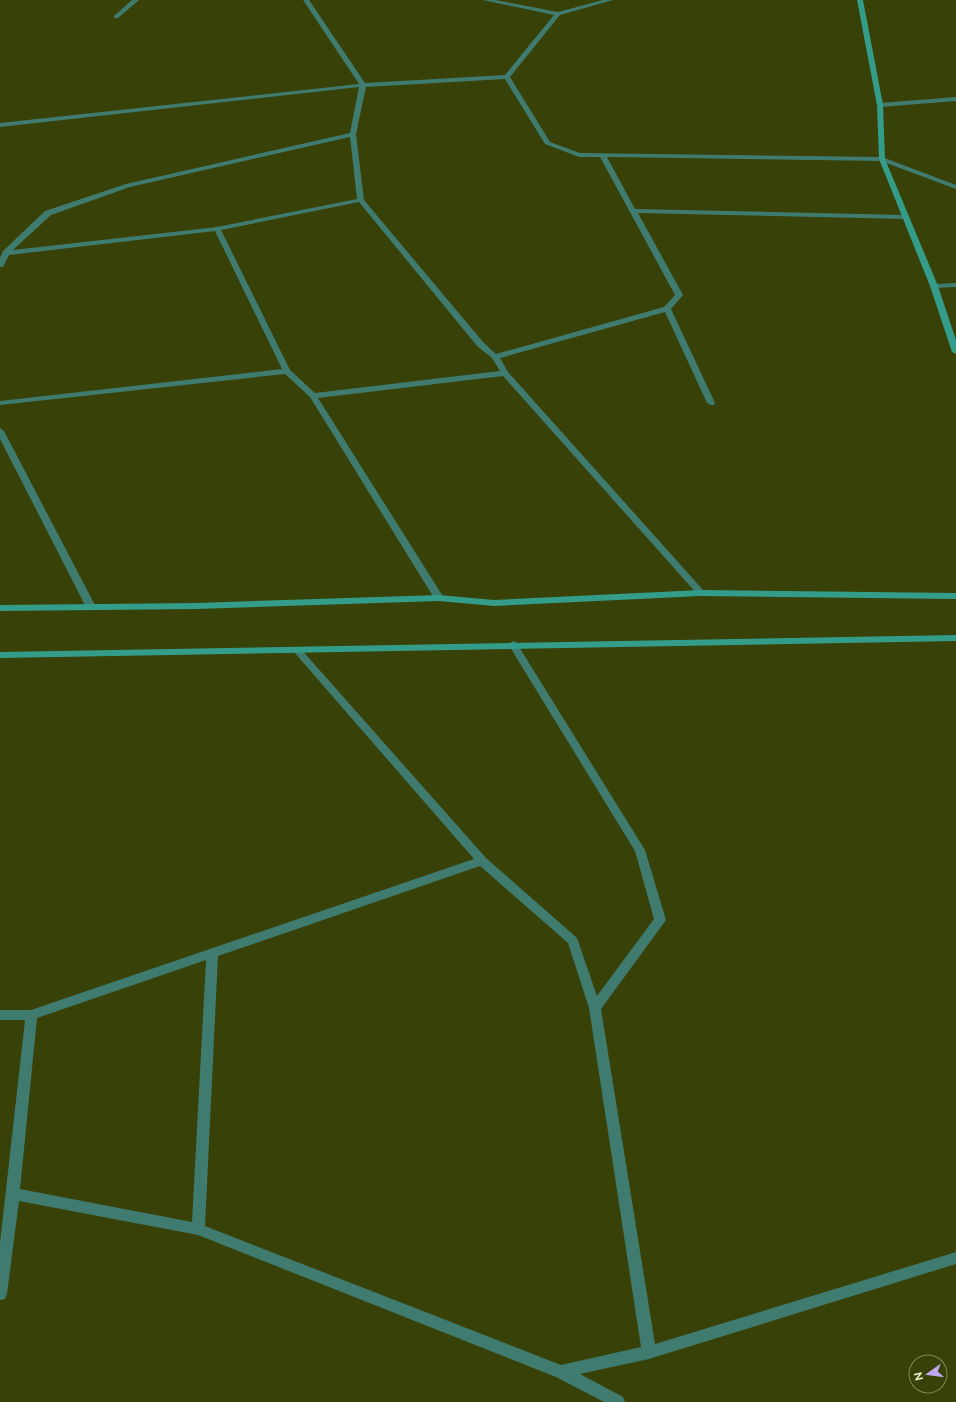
<svg xmlns="http://www.w3.org/2000/svg" width="956" height="1402" viewBox="0 0 956 1402" font-family="Raleway,sans-serif">
<style>
.lines{fill:none;stroke-linecap:round;stroke-linejoin:round}
.street{fill:#3f7b6f;fill-rule:evenodd}
.secondary{fill:#339d8a;fill-rule:evenodd}
</style>
<rect width="100%" height="100%" fill="#384107"/>
<g class="lines">
<g class="street">
<path d="M132,0H139L118,18H114V16Z"/>
<path d="M303,0H309L365,83L505,75L554,15L483,0H495L558,12L603,0H613L560,15L510,77L550,142L580,153L882,157L956,185V189L881,161L607,157L635,209L905,215L909,217L905,219L638,213L683,295L671,309L715,403L714,405H711L707,403L665,312L500,358L508,372L704,591L706,593L704,595H698L503,376L318,398L444,598L439,601L434,598L310,397L285,374L0,405V401L282,369L215,231L9,255L3,267H0V258L3,251L45,211L126,184L350,133L359,87L0,127V123L359,84ZM505,79L545,144L579,157H600L675,295L664,307L496,354L483,342L364,200L356,134L366,87ZM350,137L357,199L217,227L13,250L51,215L130,187ZM359,202L477,346L492,358L500,371L315,393L290,370L221,230Z"/>
<path d="M956,97V101L880,107L877,105L880,103Z"/>
<path d="M956,283V287L934,288L930,286L934,284Z"/>
<path d="M0,428L4,431L96,607L94,609L91,610L86,607L0,439Z"/>
<path d="M513,641L516,642L645,850L666,920L601,1009L655,1344L956,1252V1264L649,1359L580,1374L623,1397L625,1402H604L556,1377L198,1235L19,1201L7,1294L5,1299L0,1300V1243L25,1020H0V1010H31L474,859L294,652L292,650L294,648H300L486,858L577,938L597,996L654,919L635,851L508,644ZM480,866L568,943L589,1008L641,1347L561,1365L205,1226L218,956ZM206,960L192,1222L20,1189L37,1018Z"/>
</g>
<g class="secondary">
<path d="M857,0H863L883,105L885,159L938,286L956,340V354L952,352L930,286L879,159L877,105Z"/>
<path d="M701,590L956,593V599L701,596L494,606L439,601L197,609L0,611V605L197,603L439,595L494,600Z"/>
<path d="M956,635V641L0,658V652Z"/>
</g>
</g>
<g transform="translate(928 1374) rotate(256)"><circle r="19" fill="#384107" stroke="#7f8856"/>
<path d="M0-3L7 15L0 10L-7 15Z" fill="#c0a8f3"/>
<text y="-6" font-size="11" font-weight="bold" text-anchor="middle" fill="#e9f2cd">N</text>
</g>
</svg>
